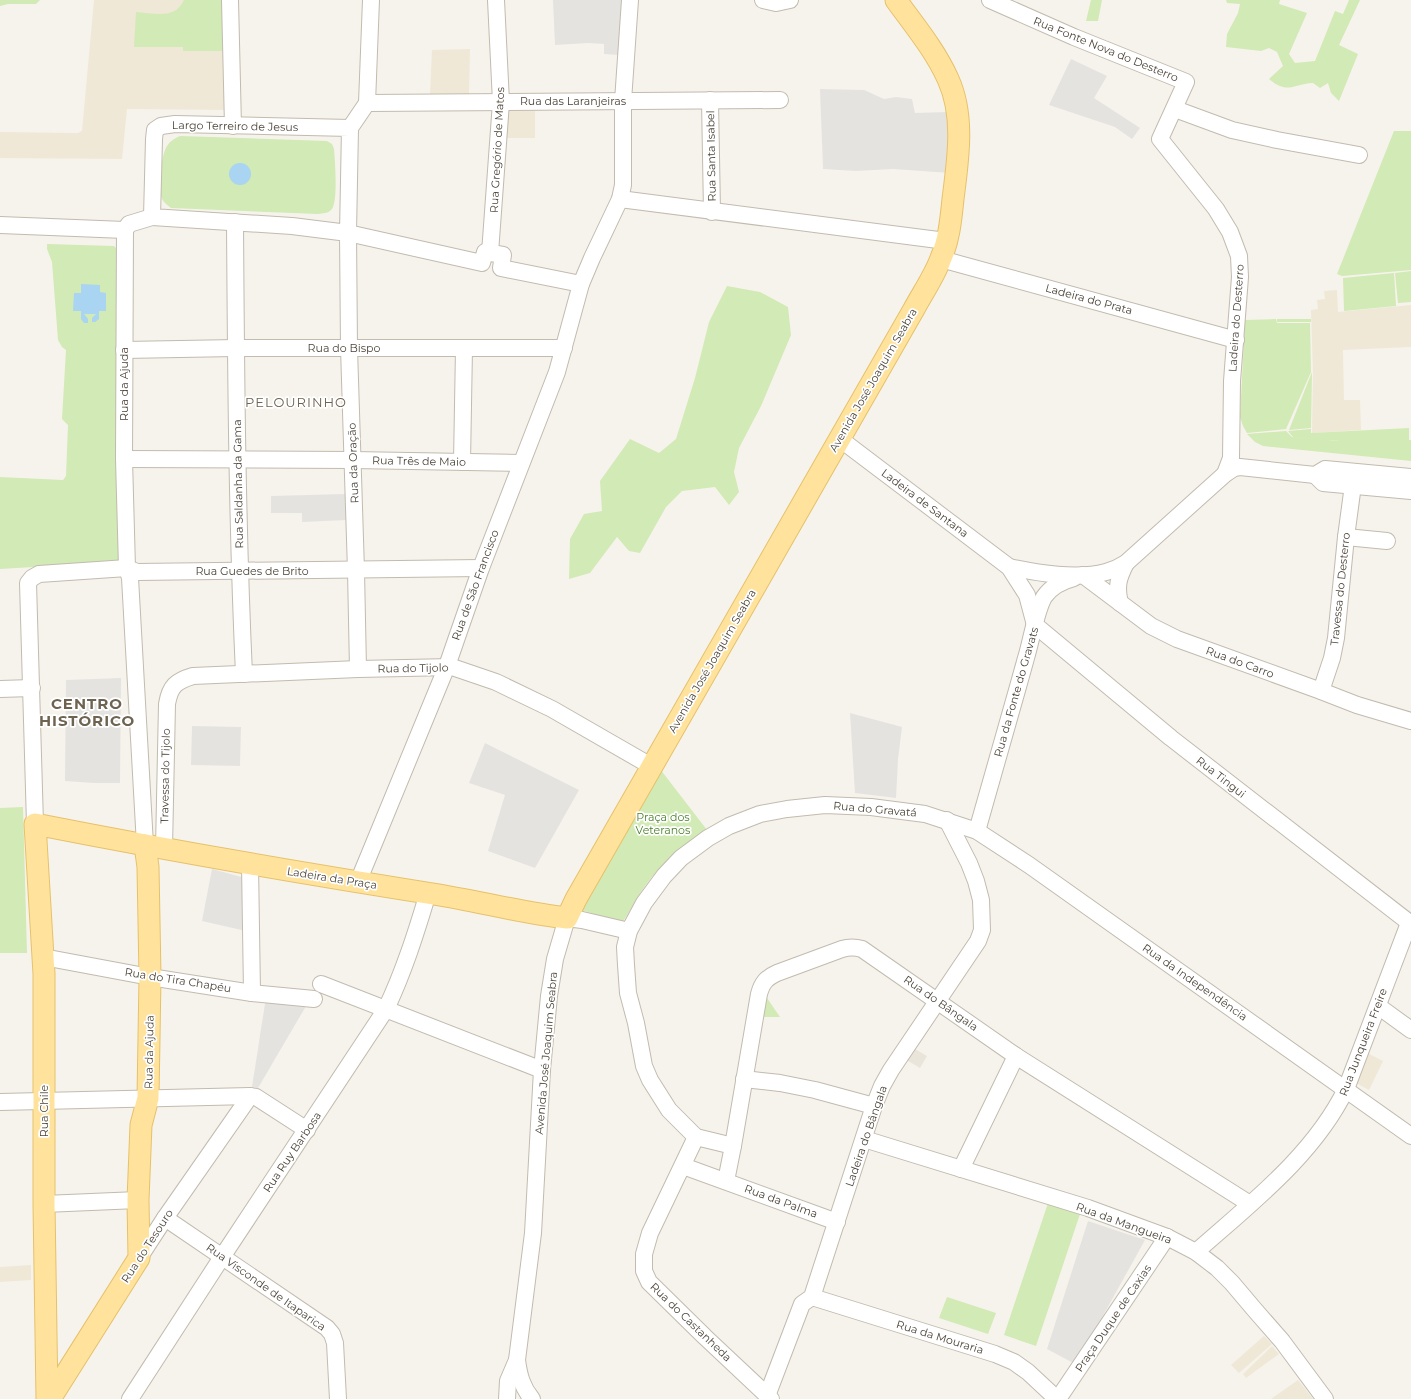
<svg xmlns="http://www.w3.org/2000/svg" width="1411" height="1399" viewBox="0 0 1411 1399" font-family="Montserrat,sans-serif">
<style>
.residential{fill:#eae5da}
.education{fill:#efe8d6}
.green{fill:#d2eab5}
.parking{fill:#e5e3e0}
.water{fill:#a9d4f2}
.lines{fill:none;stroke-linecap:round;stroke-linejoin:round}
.minor-casing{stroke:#c2bbae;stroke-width:18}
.major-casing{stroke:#e6c16a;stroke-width:23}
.minor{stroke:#fff;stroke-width:16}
.major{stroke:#ffe39c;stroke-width:21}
.labels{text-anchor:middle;stroke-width:3.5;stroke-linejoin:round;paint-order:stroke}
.street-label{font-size:11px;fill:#4b4439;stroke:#fff}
.park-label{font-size:11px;fill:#4a7f2a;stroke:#fff}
.quarter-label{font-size:13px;letter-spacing:1px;fill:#6e6250;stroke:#fff}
.district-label{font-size:15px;font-weight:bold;letter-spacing:1px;fill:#6e6250;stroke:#fff}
</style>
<rect width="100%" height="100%" fill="#f6f3ec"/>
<path class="residential" d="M910,1046L927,1056L920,1068L903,1058Z"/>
<g class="education">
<path d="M94,0H225L228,110L127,109L122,159L0,158V132L78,133L82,131Z"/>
<path d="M470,49L469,94H430L432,50Z"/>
<rect x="506" y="111" width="29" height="27"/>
<path d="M1337,290L1338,312L1411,305V347L1343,350L1344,400H1360L1361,430L1312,433L1313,374L1311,310L1318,309L1317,300L1325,299L1324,291Z"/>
<path d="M1367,1053L1383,1061L1369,1090L1356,1083Z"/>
<path d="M31,1265V1280L0,1282V1267Z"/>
<path d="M1264,1336L1272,1344L1239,1373L1231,1365Z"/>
<path d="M1272,1346L1279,1354L1246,1378L1243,1374Z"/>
<path d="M1298,1380L1313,1399H1271Z"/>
</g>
<g class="green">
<path d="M0,0H40L36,4H8L0,6Z"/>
<path d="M184,0H222L224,51H183V47H134L136,12C154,13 175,20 184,0Z"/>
<path d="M1091,0H1102L1098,21H1086Z"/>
<path d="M1226,0H1280L1279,4L1307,13L1289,54L1295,63L1315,61L1335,11L1343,14L1349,0H1360L1339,45L1358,54L1339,101L1331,93L1328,83L1320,88L1313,83C1293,84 1287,95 1269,79L1283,66L1277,52L1269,48L1261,51L1226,47L1227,34L1238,13L1240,4L1227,3Z"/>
<path d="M1394,131H1411V270L1342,276L1337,274Z"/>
<path d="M180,136L327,141L332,144L334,149C335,161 338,200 332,209C328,214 323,213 318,214L171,208C168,205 164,203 162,199C158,189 161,155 167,146C170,141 175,138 180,136Z"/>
<path d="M47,244L114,246L118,250L120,559L117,562L0,569V477L63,480L66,476L68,425L62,419L66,350L62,347L58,340L52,262L47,249Z"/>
<path d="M1411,271V302L1398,303L1395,273Z"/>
<path d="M1394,273L1396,306L1344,311L1343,278Z"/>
<path d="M727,286L760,292L788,307L791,335L761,406L739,448L734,472L739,492L729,505L715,487L682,491L666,507L640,553L629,551L617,537L590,573L569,579L570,539L584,514L602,511L600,481L630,439L659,453L676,439L695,378L709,322Z"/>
<path d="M1276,319L1277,323H1310L1311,372L1286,429L1247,433L1243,426L1240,417L1245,320Z"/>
<rect x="1277" y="319" width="34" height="3"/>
<path d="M1312,372L1311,428L1289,430Z"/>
<path d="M1409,428V440H1411V461L1263,446L1255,442L1247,434L1286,431L1292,437L1340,441L1293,437L1288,431L1311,429V433Z"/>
<path d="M660,769L707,830C684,845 662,862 645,886C637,897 630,911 622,923L582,910Z"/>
<path d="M23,807L27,953H0V808Z"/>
<path d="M767,998L780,1017H757Z"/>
<path d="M1048,1203L1080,1214L1036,1346L1004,1335Z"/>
<path d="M947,1297L996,1313L988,1334L939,1318Z"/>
</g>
<g class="parking">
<path d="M553,0H623L621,55L604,54V44L588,43L555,45Z"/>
<path d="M1071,59L1107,76L1094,98L1140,128L1132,139L1115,127L1049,105Z"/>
<path d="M820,89L864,90L884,99L896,97L912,99L915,113L948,112L950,173L893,169L856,171L823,169Z"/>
<path d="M345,494L347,520L302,522V513H271V496Z"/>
<path d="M121,678L120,783H94L65,781L66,680Z"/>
<path d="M850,713L902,727L898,759L896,798L855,793Z"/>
<path d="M192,726L241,727L240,766L191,765Z"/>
<path d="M485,743L579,790L535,868L488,851L505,795L469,783Z"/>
<path d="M212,869L245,878L246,931L202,921Z"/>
<path d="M266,997L309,1001L258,1088L252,1087Z"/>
<path d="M1088,1221L1145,1240L1095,1330L1077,1365L1047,1349Z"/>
</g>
<g class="water">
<circle cx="240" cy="174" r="11"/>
<path d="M81,284L100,285V292L106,293V311H99V319L95,322H92V318L96,314H84L88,319V323H84L81,319V311H73L74,293H81Z"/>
</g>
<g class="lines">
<g class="minor-casing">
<g id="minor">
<path d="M230,0L233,126"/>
<path d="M763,0L776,3L790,0"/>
<path d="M990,0L1074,37L1186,82L1160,139L1216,209L1230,232L1239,256L1240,277L1232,381L1231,458L1225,474"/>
<path d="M710,100L712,212"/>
<path d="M367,103L780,100"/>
<path d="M1175,109L1232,130L1277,140L1359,155"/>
<path d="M350,128L367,103L371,0"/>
<path d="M620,199L946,241"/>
<path d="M235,222C236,373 237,523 244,674"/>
<path d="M0,225L125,230"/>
<path d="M490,253L501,102L496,0"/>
<path d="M941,259L1236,340"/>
<path d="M124,350L236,348H564"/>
<path d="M840,439L1009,567L1027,595L1035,625L1171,738L1411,924"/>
<path d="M124,459L353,460L521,463"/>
<path d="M462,462L464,348"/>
<path d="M1315,475L1323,483L1411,491"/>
<path d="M1346,537L1387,541"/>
<path d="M1009,567C1038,573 1077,580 1106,572C1113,570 1120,567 1126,563L1225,474L1234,468L1240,467L1315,475L1325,469L1411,477"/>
<path d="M1083,575L1151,626L1177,639L1321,691L1357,705L1411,721"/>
<path d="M1120,603C1116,586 1118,579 1126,563"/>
<path d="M358,669L356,571L349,348L348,233L350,128L175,124L161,126L155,130L154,139L152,217L292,226L348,233L482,263L485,252L503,255L501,268L581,284"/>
<path d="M0,689L32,688"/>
<path d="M1321,691L1332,658L1336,638L1346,537L1353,485"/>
<path d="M35,824L28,583L32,578L39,574L127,568L137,572L481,568"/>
<path d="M977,831C993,774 1010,716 1026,658C1031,642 1036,611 1044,597C1051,587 1062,581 1074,578"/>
<path d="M145,845L130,578L127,568L124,459L125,230L129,224L152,217"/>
<path d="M164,848L167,704C170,686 176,681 193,676L358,669L452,667L496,682L552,709L651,766"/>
<path d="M250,864L252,993"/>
<path d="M358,882L447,666L481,568L557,372L581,284L592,258L620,199L623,185V101L630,0"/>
<path d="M43,957L150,977L252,993L314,999"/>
<path d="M321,984L542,1070"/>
<path d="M1378,1006L1411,1030"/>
<path d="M744,1079L780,1083L815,1090L874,1106"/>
<path d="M0,1102L250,1096L256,1097L307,1130"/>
<path d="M696,1137L669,1110L650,1080L644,1066L636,1023L628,993L626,965L625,947L629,931L644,903L664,876L681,858L708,838L729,826L760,814L787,809L825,805L871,807L925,814L977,831L1029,865L1411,1136"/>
<path d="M696,1137L650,1233L644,1254V1271L649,1282L705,1337L771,1399"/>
<path d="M696,1137L733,1146L726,1181"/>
<path d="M864,1139L1088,1208L1167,1237L1196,1252L1217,1268L1232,1283L1254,1309L1282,1341L1325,1399"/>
<path d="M733,1146L759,994C762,983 766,978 777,973L842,949C849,947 855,947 862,949L1016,1056L1250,1204"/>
<path d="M683,1166L837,1222"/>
<path d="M961,1169L1016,1056"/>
<path d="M44,1204L138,1200"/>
<path d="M165,1218L327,1328L332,1334L335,1343L338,1399"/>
<path d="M1196,1252C1250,1204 1314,1155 1346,1089L1409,923"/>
<path d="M139,1258L165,1218L250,1096"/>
<path d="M812,1297L995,1354L1014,1362L1028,1372L1057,1399"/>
<path d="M767,1396L802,1304L812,1297L874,1106L882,1086L891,1070L978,941L982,930L981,900L976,881L969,863L947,820"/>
<path d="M130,1399L222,1257L386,1009C404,971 416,933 428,893"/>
<path d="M507,1399L508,1381L517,1360"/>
<path d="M532,1399C522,1387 519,1375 517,1360L533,1233L542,1070L549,996L555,959L567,918L582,920L629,931"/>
<path d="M1058,1399L1167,1237"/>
</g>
</g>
<g class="major-casing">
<g id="major">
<path d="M47,1399L44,1204V974L35,824C167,850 300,873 433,894C478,901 522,913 567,918L576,899L914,309C922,294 935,275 941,258C949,240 951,219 953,199C958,159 965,116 948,79C935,50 914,25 896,0"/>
<path d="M50,1399L139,1258L138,1200L141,1125L148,1098L150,977L148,867L145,845"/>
</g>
</g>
<use href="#minor" class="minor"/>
<use href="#major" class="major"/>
</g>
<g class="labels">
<g class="street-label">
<text transform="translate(1106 49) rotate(22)" y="4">Rua Fonte Nova do Desterro</text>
<text x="573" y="105">Rua das Laranjeiras</text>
<text transform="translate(235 126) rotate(1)" y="4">Largo Terreiro de Jesus</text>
<text transform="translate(497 150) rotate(-87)" y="4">Rua Gregório de Matos</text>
<text transform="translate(711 156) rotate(-91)" y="4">Rua Santa Isabel</text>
<text transform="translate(1089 299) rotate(15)" y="4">Ladeira do Prata</text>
<text transform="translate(1236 318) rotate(-86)" y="4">Ladeira do Desterro</text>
<text x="344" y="352">Rua do Bispo</text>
<text transform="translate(873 380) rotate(-60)" y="4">Avenida José Joaquim Seabra</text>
<text transform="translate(124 384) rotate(-90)" y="4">Rua da Ajuda</text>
<text transform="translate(419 461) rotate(1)" y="4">Rua Três de Maio</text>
<text transform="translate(353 463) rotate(-92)" y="4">Rua da Oração</text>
<text transform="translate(238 484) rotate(-91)" y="4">Rua Saldanha da Gama</text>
<text transform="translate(925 503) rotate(37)" y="4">Ladeira de Santana</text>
<text x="252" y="575">Rua Guedes de Brito</text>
<text transform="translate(475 585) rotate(-70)" y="4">Rua de São Francisco</text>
<text transform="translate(1340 589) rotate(-84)" y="4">Travessa do Desterro</text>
<text transform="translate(712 661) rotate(-60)" y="4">Avenida José Joaquim Seabra</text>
<text transform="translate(1240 662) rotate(20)" y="4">Rua do Carro</text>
<text transform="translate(413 668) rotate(-1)" y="4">Rua do Tijolo</text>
<text transform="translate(1016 692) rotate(-74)" y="4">Rua da Fonte do Gravats</text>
<text transform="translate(165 776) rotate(-89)" y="4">Travessa do Tijolo</text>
<text transform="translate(1221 777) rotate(38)" y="4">Rua Tingui</text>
<text transform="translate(875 809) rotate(5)" y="4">Rua do Gravatá</text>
<text transform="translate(332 878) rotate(9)" y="4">Ladeira da Praça</text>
<text transform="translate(178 980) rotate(9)" y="4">Rua do Tira Chapéu</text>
<text transform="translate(1195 982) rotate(35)" y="4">Rua da Independência</text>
<text transform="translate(941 1003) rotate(35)" y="4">Rua do Bângala</text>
<text transform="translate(1363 1042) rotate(-69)" y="4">Rua Junqueira Freire</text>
<text transform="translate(149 1052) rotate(-89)" y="4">Rua da Ajuda</text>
<text transform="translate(546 1053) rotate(-85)" y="4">Avenida José Joaquim Seabra</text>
<text transform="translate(44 1111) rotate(-90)" y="4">Rua Chile</text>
<text transform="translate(866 1136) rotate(-71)" y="4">Ladeira do Bângala</text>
<text transform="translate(292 1152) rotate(-56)" y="4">Rua Ruy Barbosa</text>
<text transform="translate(781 1201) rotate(20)" y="4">Rua da Palma</text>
<text transform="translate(1124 1223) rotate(20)" y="4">Rua da Mangueira</text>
<text transform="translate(147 1246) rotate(-57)" y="4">Rua do Tesouro</text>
<text transform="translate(266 1287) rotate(35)" y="4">Rua Visconde de Itaparica</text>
<text transform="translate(1113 1318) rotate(-56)" y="4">Praça Duque de Caxias</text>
<text transform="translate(691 1322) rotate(44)" y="4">Rua do Castanheda</text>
<text transform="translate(940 1337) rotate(17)" y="4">Rua da Mouraria</text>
</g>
<g class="park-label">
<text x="663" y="821">Praça dos<tspan x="663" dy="13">Veteranos</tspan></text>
</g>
<g class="quarter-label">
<text x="296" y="407">PELOURINHO</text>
</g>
<g class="district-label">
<text x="87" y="709">CENTRO<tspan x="87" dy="17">HISTÓRICO</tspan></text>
</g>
</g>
</svg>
